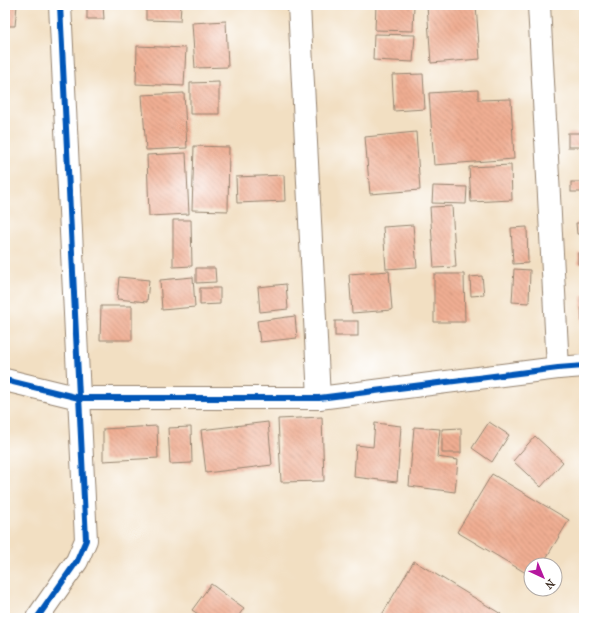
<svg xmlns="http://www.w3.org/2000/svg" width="589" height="623" viewBox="0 0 589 623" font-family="'IM FELL French Canon',serif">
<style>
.building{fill:url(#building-back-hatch)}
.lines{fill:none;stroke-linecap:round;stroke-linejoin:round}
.minor-casing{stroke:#968470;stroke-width:24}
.minor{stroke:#fff;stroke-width:22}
.cycleway-casing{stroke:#fff;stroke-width:8}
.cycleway{stroke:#0057b8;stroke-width:6}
</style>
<defs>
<pattern id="building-back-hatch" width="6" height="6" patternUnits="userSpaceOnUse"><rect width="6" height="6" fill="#f0ae93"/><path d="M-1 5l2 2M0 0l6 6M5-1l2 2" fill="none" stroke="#c48e77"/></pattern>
</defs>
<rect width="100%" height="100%" fill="#fff"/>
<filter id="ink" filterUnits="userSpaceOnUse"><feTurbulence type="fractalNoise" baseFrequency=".025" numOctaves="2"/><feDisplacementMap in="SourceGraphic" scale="8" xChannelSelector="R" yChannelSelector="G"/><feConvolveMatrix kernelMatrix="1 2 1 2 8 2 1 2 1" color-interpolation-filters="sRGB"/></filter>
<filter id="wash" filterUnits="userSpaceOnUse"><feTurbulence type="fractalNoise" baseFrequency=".012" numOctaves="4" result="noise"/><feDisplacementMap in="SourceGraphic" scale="16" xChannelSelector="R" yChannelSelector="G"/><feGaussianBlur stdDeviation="0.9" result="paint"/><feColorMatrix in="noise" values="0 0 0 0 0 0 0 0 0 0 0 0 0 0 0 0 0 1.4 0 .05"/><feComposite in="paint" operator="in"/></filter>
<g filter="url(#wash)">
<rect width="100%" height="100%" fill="#f2dfc2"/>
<g id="blocks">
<g class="building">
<path d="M5,5H17L15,26H5Z"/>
<path d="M87,5H103L104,19H87Z"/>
<path d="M146,5H181L180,21L146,20Z"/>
<path d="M376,5H414L413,31L375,30Z"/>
<path d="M427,5H476L480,59L431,63Z"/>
<path d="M226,21L228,67L195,68L192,23Z"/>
<path d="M374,34L415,35L413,62L373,60Z"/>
<path d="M137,46L186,48L184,86L136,84Z"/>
<path d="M423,74L425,109L394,111L392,75Z"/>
<path d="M219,82V114H190V83Z"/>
<path d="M478,90V100L511,99L514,159L434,165L429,93Z"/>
<path d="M184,93L187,148L146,150L142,95Z"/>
<path d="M416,132L420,190L370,194L365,137Z"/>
<rect x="568" y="133" width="16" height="14"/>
<path d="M194,146L229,147L228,211L192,210Z"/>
<path d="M186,153L189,214L149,216L147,155Z"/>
<path d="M511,165L512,200L471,202L469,167Z"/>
<path d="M284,175L285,201L237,203L236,177Z"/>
<rect x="571" y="182" width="11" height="10"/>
<path d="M433,186L467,187L466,204L432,203Z"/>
<path d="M452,206L456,267L434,268L430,207Z"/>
<path d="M173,220H191L192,266L173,267Z"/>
<path d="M576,223H584V234H577Z"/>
<path d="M413,225L417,267L386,269L383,227Z"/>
<path d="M527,227L528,263L513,264L511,228Z"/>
<rect x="578" y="253" width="6" height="11"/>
<path d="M196,268H215L216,282L196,283Z"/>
<path d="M514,269L530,270L529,303L512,302Z"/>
<path d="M389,271L392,310L352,313L349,274Z"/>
<path d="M434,274H464L465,322H434Z"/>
<path d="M482,276L484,295L471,296L470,277Z"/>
<path d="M119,277L149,280L147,302L117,299Z"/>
<path d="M193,277L195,307L162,310L160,280Z"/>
<path d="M286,284L288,309L260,312L258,287Z"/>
<path d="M200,288H220V304L200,305Z"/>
<path d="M581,296H584V329H582Z"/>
<path d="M101,306H132V340H100Z"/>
<path d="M295,316L297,338L260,342L257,321Z"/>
<rect x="335" y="321" width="23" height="15"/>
<path d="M322,417L324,481L281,482L278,419Z"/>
<path d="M268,422L272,465L206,473L201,430Z"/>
<path d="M489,422L509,435L492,462L472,448Z"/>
<path d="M375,423L401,426L397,482L354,477L356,445L373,447Z"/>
<path d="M157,426L158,458L103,461V429Z"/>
<path d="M191,427L192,463L170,464L168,428Z"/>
<path d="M414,427L440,429L437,457L458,460L455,492L409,486Z"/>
<path d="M461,428V453H442V429Z"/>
<path d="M535,436L563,462L541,487L513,461Z"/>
<path d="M492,474L569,520L542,565H531V576L457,532Z"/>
<path d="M414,561L501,614L499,618H380Z"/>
<path d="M211,584L244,608L237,618H204L192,610Z"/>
</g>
</g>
</g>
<g filter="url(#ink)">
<use href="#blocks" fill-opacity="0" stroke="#968470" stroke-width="1"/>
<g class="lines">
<g class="minor-casing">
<g id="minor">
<path d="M299,5L319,398"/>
<path d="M539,5L558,368"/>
<path d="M5,380L79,398H319L558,368L584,366"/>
<path d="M37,618L77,561L86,540L60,5"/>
</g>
</g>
<use href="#minor" class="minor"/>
<g class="cycleway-casing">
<g id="cycleway">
<path d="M5,380L79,398H319L558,368L584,366"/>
<path d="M37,618L77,561L86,540L60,5"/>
</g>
</g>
<use href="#cycleway" class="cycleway"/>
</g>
</g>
<rect width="589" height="623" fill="none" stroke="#fff" stroke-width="20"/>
<g transform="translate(543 577) rotate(136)"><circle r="19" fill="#ffffff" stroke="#b1aaa5"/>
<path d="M0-3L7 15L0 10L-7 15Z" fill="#b5179e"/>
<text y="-6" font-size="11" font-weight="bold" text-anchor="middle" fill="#3b2a1e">N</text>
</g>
</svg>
